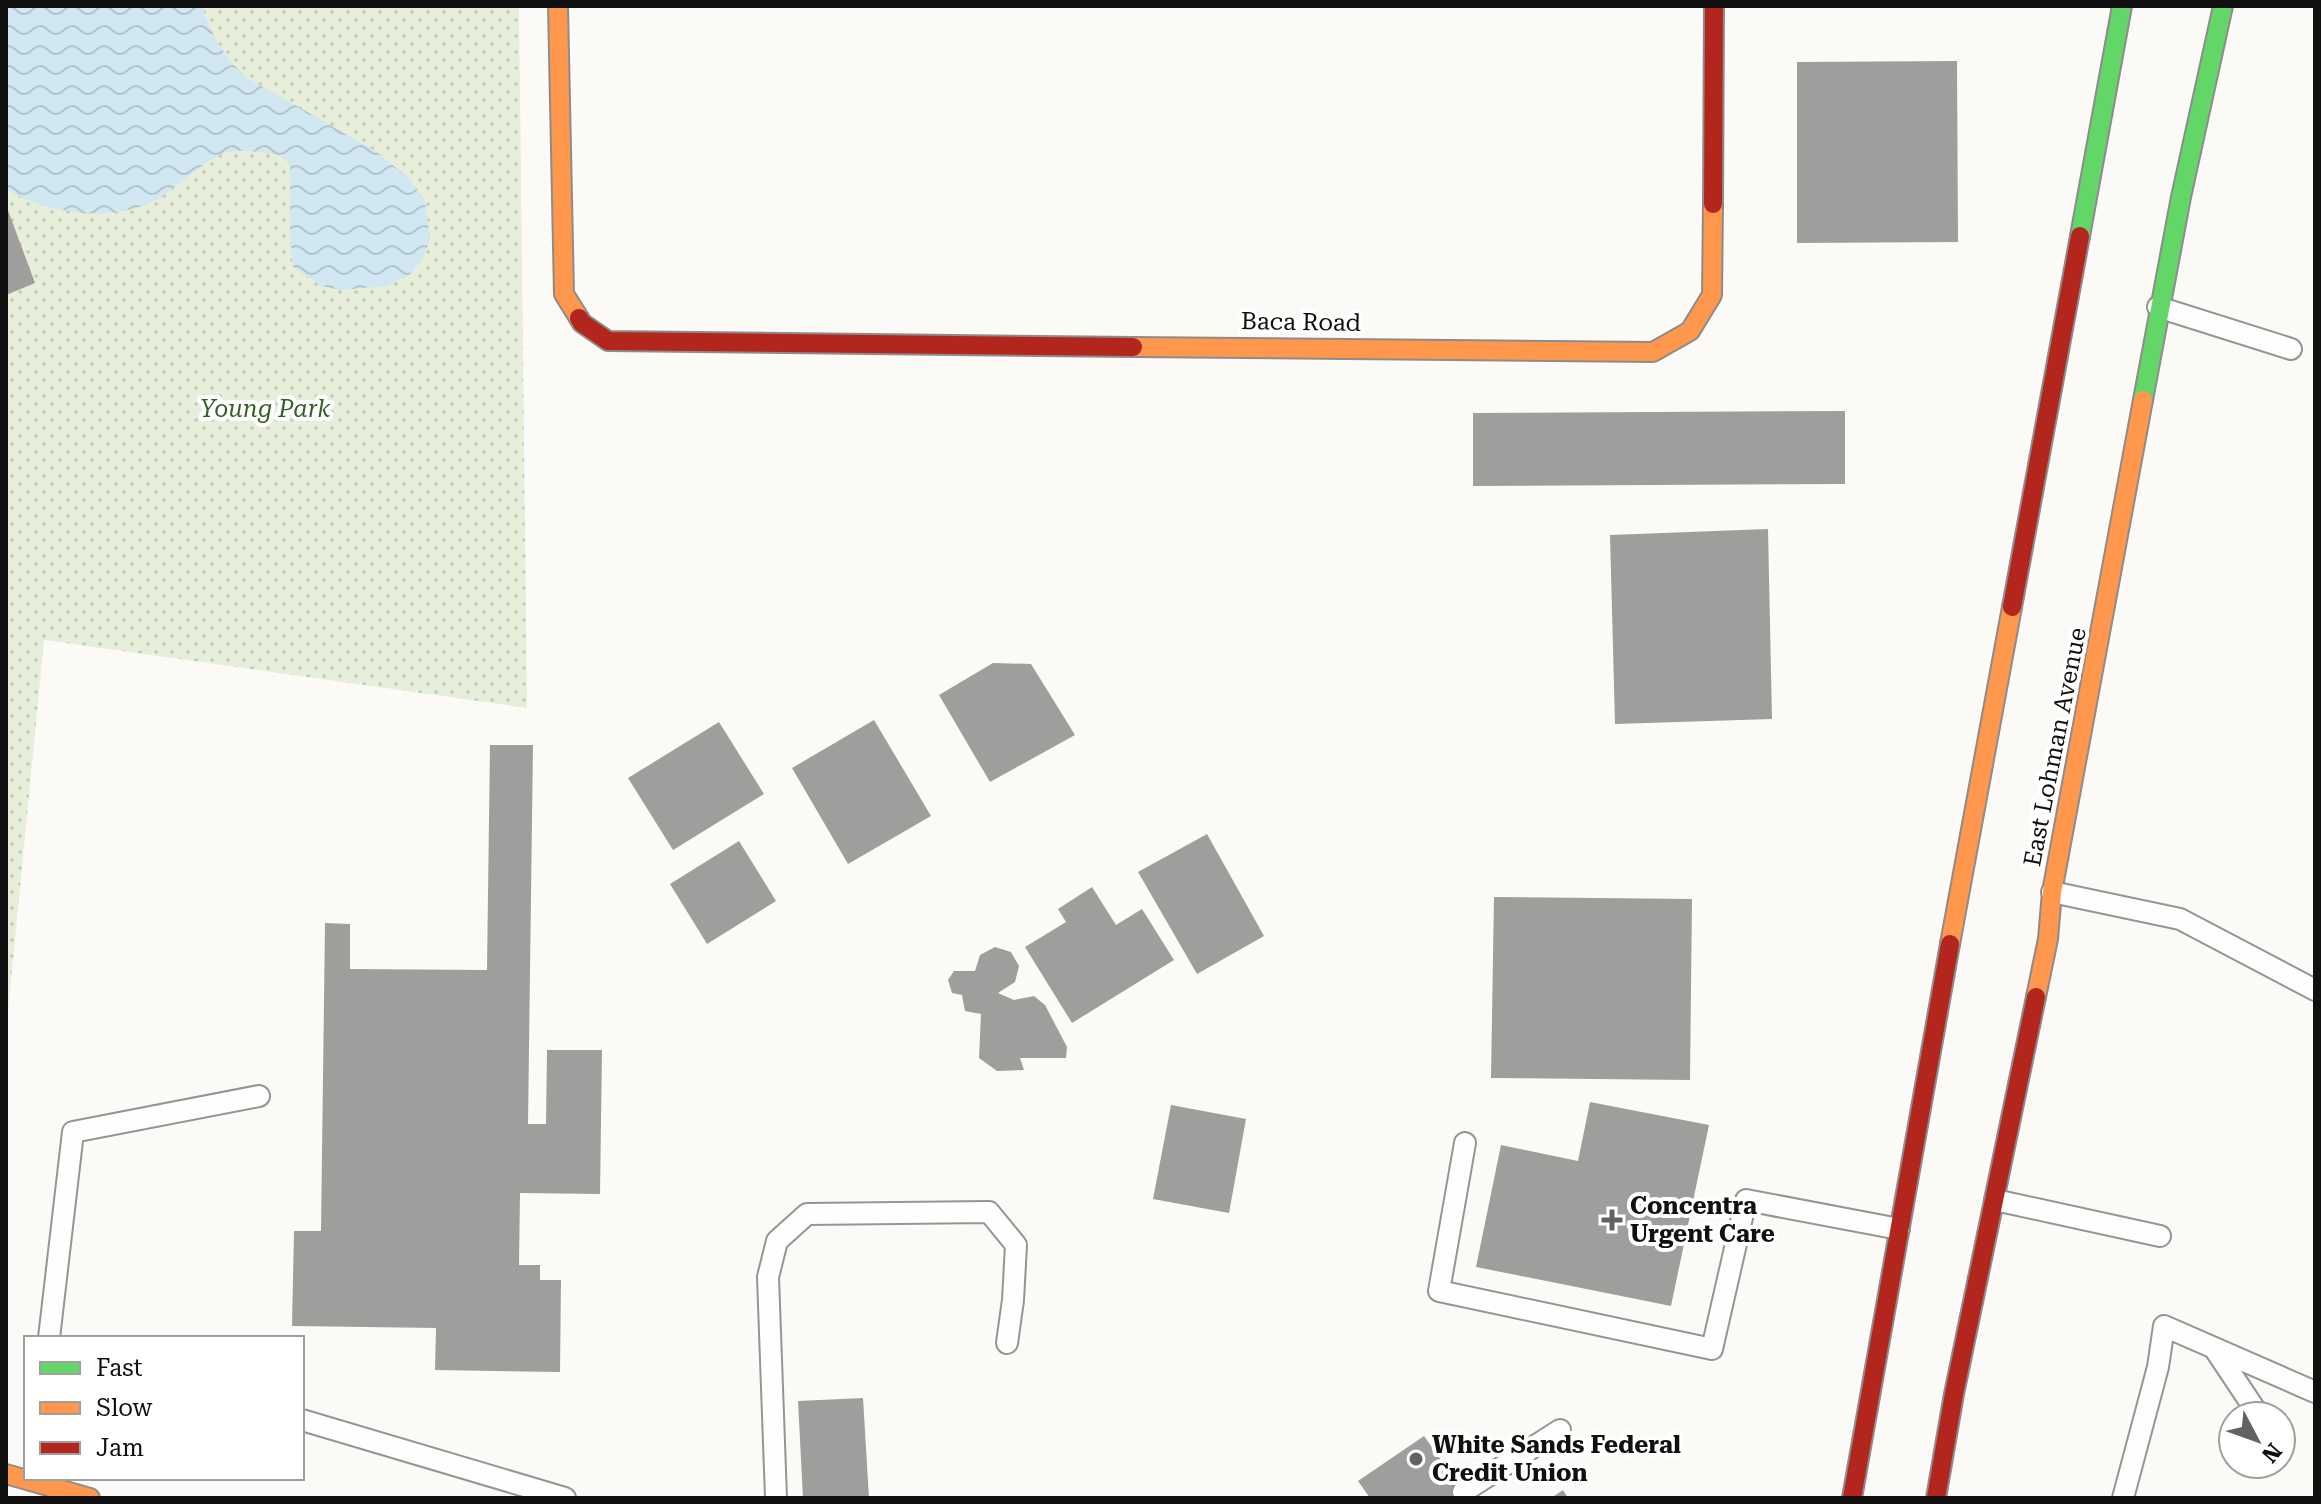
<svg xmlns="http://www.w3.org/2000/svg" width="2321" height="1504" viewBox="0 0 2321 1504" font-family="'Roboto Serif',serif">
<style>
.grass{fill:url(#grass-dots)}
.water{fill:url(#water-waves)}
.building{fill:#a09e9c}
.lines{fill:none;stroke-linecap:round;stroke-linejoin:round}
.lane-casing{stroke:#969594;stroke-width:24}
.fast-casing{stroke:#8d8c8b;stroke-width:22}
.slow-casing{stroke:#8d8c8b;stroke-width:22}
.jam-casing{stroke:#8d8c8b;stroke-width:22}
.lane{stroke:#fffefe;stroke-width:20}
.fast{stroke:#63d668;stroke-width:18}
.slow{stroke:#ff974d;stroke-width:18}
.jam{stroke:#b3261e;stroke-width:18}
.poi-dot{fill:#636261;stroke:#fff;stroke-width:3}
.labels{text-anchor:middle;stroke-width:8;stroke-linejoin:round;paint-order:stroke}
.street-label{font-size:24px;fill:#101010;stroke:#fff}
.park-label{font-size:24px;font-style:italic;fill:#366028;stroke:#fff}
.poi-label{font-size:24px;font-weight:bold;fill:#101010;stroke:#fff;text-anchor:start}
</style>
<defs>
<pattern id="grass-dots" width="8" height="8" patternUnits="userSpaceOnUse" patternTransform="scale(2)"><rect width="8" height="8" fill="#e7eeda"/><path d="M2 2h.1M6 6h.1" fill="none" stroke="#c5cbba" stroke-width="1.8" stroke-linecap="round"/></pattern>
<pattern id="water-waves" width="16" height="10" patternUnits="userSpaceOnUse" patternTransform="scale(2)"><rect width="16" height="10" fill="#d1e7f1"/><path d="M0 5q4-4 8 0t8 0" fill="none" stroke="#b2c5ce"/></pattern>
</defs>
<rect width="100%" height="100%" fill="#fcfaf7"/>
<path class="grass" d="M6,6H519L527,708L44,640L6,1032Z"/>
<path class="water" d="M6,6H202C211,34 224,57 246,77L377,152L410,179L425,201L430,240L422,260L409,275L387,286L341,290L321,286L293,267L290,236V166L283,156C264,153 241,147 222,154C206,160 177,187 161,197C117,224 48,215 6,189Z"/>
<g class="building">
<path d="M1957,61L1958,242L1797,243V62Z"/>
<path d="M6,205L35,283L6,295Z"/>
<path d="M1845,411V484L1473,486V413Z"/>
<path d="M1768,529L1772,719L1615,724L1610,535Z"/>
<path d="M993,663L1031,664L1075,735L990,782L939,695Z"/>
<path d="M874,720L931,816L848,864L792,768Z"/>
<path d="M719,722L764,794L673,850L628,778Z"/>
<path d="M490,745H533L528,1124H546L547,1050H602L600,1194L520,1193L519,1265H540V1280H561L560,1372L435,1370L436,1328L292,1326L294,1231H321L325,923L350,924V969L487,970Z"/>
<path d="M1207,834L1264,936L1197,974L1138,872Z"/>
<path d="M739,841L776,901L707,944L670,884Z"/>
<path d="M1092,887L1116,925L1142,909L1174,960L1072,1023L1025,947L1066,922L1058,909Z"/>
<path d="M1494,897L1692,899L1690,1080L1491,1078Z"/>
<path d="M995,947L1011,952L1019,966L1015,982L998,993L1014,1000L1034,996L1045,1005L1067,1047L1066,1058H1020L1024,1070L997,1071L979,1058L981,1014L965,1011L962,995L952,993L948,980L954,971H975L980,955Z"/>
<path d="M1590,1102L1709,1125L1671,1306L1476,1267L1501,1145L1578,1161Z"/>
<path d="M1171,1105L1246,1119L1229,1213L1153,1199Z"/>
<path d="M863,1398L869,1498H803L798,1401Z"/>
<path d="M1424,1436L1468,1498H1370L1358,1481Z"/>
<path d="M1563,1490L1568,1498H1551Z"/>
</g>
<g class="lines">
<g class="lane-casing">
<g id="lane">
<path d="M2158,307L2291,349"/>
<path d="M2052,892L2180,919L2315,990"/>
<path d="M1465,1143L1439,1291L1712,1349L1746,1200L1899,1229"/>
<path d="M1995,1200L2160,1236"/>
<path d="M49,1338L73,1132L259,1096"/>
<path d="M2214,1348L2254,1408"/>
<path d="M302,1420L565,1498"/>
<path d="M1463,1492L1560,1430"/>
<path d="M776,1498L768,1277L777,1241L807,1214L989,1212L1016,1245L1013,1300L1007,1343"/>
<path d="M2123,1498L2158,1367L2164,1326L2315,1392"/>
</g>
</g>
<g class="fast-casing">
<g id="fast">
<path d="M2080,236L2122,6"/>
<path d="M2143,400L2181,197L2223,6"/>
</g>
</g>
<g class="slow-casing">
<g id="slow">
<path d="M558,6L564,294L579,318"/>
<path d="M1133,347L1653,352L1690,331L1712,295L1713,204"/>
<path d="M1950,944L2012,607"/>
<path d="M2036,997L2048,939L2052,892L2143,400"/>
<path d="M6,1474L90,1498"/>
</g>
</g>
<g class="jam-casing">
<g id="jam">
<path d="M1713,204L1714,6"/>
<path d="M579,318L582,323L608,341L1133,347"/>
<path d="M2012,607L2080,236"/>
<path d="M1852,1498L1950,944"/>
<path d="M1936,1498L1954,1394L2036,997"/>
</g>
</g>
<use href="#lane" class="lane"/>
<use href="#fast" class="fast"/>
<use href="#slow" class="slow"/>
<use href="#jam" class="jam"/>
</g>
<g class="poi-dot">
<path d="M1608 1208h8v8h8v8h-8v8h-8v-8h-8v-8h8z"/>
<circle cx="1416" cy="1459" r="8"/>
</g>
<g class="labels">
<g class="street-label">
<text transform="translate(1301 322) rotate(1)" y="8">Baca Road</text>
<text transform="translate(2055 747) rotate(-79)" y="8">East Lohman Avenue</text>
</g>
<g class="park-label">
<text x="265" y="417">Young Park</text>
</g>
<g class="poi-label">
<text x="1630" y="1214">Concentra<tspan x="1630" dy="28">Urgent Care</tspan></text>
<text x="1432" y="1453">White Sands Federal<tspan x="1432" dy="28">Credit Union</tspan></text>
</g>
</g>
<rect width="2321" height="1504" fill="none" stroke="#101010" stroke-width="16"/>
<rect x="24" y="1336" width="280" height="144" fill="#ffffff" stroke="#9f9f9f" stroke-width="2"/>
<rect x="40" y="1362" width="40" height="12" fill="#63d668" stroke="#9f9f9f" stroke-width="2"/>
<text x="96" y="1376" font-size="24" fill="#101010">Fast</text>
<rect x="40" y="1402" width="40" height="12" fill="#ff974d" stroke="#9f9f9f" stroke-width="2"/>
<text x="96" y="1416" font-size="24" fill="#101010">Slow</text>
<rect x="40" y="1442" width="40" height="12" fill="#b3261e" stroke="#9f9f9f" stroke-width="2"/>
<text x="96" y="1456" font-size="24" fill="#101010">Jam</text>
<g transform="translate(2257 1440) rotate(131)"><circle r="38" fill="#ffffff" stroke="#9f9f9f" stroke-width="2"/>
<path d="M0-6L14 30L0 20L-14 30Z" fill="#636261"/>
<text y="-12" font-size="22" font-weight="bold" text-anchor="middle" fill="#101010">N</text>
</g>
</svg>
